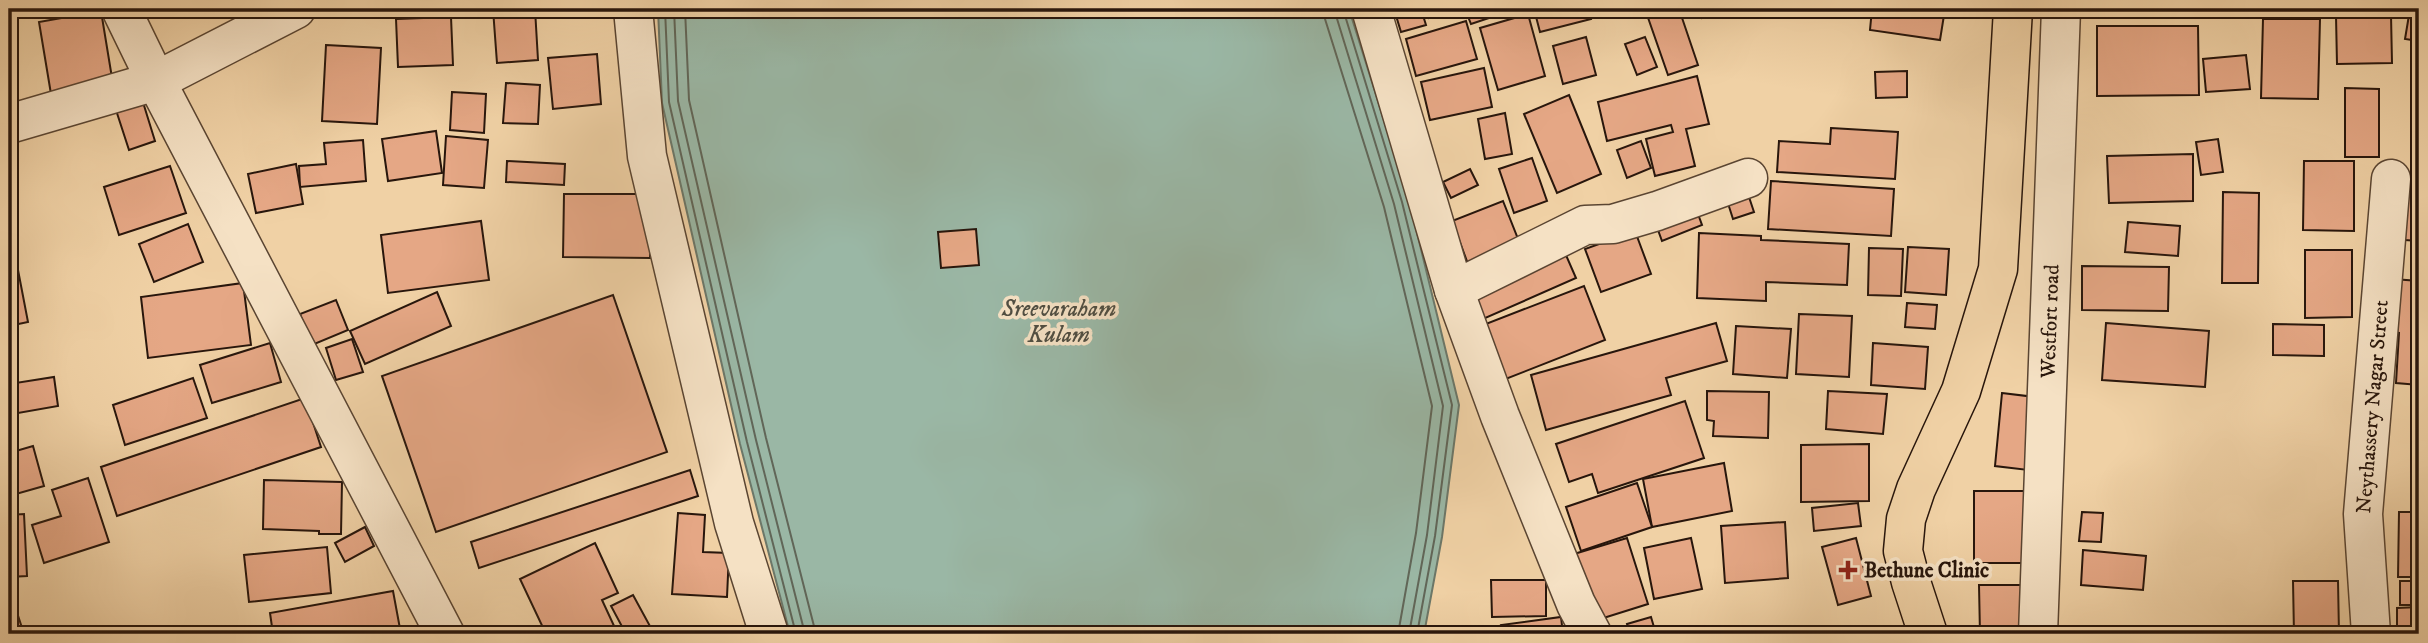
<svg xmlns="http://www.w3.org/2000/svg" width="2428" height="643" viewBox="0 0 2428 643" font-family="'IM FELL DW Pica',serif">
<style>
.water{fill:#9ab7a5;stroke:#6c7768;stroke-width:2}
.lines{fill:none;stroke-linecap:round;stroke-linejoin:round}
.shore{stroke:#616658;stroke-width:2}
.building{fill:#e5a785;stroke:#28160c;stroke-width:2}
.street-casing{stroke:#5a4532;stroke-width:41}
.primary-casing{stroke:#28160c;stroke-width:41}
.street{stroke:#f5e1c4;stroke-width:38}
.primary{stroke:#f0d1a5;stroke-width:38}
.poi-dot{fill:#8f2418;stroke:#f5e1c4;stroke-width:2.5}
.labels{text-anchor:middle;stroke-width:7;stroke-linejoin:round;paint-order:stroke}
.street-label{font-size:21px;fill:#28160c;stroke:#f5e1c4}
.poi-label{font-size:21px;font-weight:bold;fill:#28160c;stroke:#f5e1c4;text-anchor:start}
.water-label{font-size:23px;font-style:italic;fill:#504e42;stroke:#f5e1c4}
</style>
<rect width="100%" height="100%" fill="#f0d1a5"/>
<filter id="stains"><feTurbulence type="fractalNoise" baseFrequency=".00286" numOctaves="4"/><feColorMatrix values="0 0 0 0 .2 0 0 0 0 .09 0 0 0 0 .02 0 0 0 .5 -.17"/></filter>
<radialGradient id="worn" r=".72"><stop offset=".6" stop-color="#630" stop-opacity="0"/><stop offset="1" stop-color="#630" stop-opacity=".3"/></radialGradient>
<path class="water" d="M658,9H1349L1409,200L1459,405L1442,537L1424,634H790L740,444L662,103Z"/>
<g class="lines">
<g class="shore">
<path d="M665,9L669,102L747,442L796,634"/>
<path d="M674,9L678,101L756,440L805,634"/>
<path d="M685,9L689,100L766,438L816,634"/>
<path d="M1324,9L1325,19L1384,207L1432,406L1416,533L1398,634"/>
<path d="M1334,9L1394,204L1443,406L1427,535L1409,634"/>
<path d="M1343,9L1402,202L1452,405L1435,536L1417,634"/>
</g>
</g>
<g class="building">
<path d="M390,9H422L390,12Z"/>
<path d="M493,9H535L538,60L497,63Z"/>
<path d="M1394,9H1421L1426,25L1401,32Z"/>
<path d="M1427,9H1453L1454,11L1429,18Z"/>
<path d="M1465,9H1516L1471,24Z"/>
<path d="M1534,9H1589L1591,19L1540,32Z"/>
<path d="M1645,9H1679L1698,65L1668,75Z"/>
<path d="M1699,9H1732L1702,18Z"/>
<path d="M1806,9H1845L1844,14Z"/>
<path d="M1872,9H1945L1940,40L1870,30Z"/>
<path d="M2410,9H2419V41L2405,39Z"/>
<path d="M101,11L113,84L51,94L39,22Z"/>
<path d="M1528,14L1545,76L1498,90L1480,28Z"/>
<path d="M2391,15L2392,63L2337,64L2336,16Z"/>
<path d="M451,17L453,65L398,67L396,19Z"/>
<path d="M2263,19H2320L2318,99L2261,98Z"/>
<path d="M1466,21L1477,59L1416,76L1406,39Z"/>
<path d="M2097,26H2198L2199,95L2097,96Z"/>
<path d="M1586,37L1596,75L1563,84L1553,46Z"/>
<path d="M1645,37L1657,67L1637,75L1625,44Z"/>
<path d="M326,45L381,48L377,124L322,121Z"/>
<path d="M597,54L601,104L553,109L548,58Z"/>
<path d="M2246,55L2250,89L2206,92L2203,59Z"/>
<path d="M1484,68L1492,107L1430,120L1421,82Z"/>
<path d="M1907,71V97L1876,98L1875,72Z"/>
<path d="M1697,76L1709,124L1686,129L1695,166L1655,176L1646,139L1673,132L1671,125L1607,141L1598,102Z"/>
<path d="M506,83L540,85L538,124L503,123Z"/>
<path d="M2345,88L2379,89V157H2345Z"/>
<path d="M452,92L486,94L484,133L450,130Z"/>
<path d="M1569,95L1601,174L1557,193L1524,114Z"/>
<path d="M142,99L155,141L129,150L115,107Z"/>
<path d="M1505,113L1512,154L1485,159L1478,119Z"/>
<path d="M1831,128L1898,132L1895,179L1777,172L1779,141L1830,144Z"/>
<path d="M436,131L442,173L388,181L382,139Z"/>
<path d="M446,136L488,140L484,188L443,185Z"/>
<path d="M2218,139L2223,172L2201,175L2196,142Z"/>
<path d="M363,140L366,181L300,187L299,166L326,164L324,143Z"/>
<path d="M1641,141L1651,168L1627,178L1617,150Z"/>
<path d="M2193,154V201L2109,203L2107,156Z"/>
<path d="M1532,158L1547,201L1514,213L1499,169Z"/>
<path d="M507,161L565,164L564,185L506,182Z"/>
<path d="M2304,161H2354V231L2303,230Z"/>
<path d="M296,164L303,204L256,213L248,174Z"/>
<path d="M170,166L186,213L119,235L104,187Z"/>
<path d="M1470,169L1478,185L1451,198L1443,182Z"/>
<path d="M1771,181L1894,189L1891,236L1768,229Z"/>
<path d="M1746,188L1754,212L1733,219L1725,194Z"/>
<path d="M2223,192L2259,193L2258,283H2222Z"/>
<path d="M2393,192L2419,194V241L2390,239Z"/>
<path d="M564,194H651L650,258L563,257Z"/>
<path d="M1503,201L1520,244L1468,264L1452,221Z"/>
<path d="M1694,203L1702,225L1662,241L1654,219Z"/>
<path d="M481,221L489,280L388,293L381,235Z"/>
<path d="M2128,222L2180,226L2178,256L2125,252Z"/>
<path d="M188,224L203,262L154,282L139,244Z"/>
<path d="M976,229L979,265L941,268L938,232Z"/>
<path d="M1635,231L1651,274L1601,292L1585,249Z"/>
<path d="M1699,233L1761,236V240L1849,244L1847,285L1766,282V301L1697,298Z"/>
<path d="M1562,246L1576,278L1483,319L1470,287Z"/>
<path d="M1908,247L1949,249L1946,295L1905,292Z"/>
<path d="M1869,248L1903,249L1901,296L1868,295Z"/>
<path d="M2305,250H2352V317L2305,318Z"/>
<path d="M2082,266L2169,267L2168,311L2082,310Z"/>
<path d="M18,270L28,322L9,326V272Z"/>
<path d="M2393,279L2419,281V385L2396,383L2399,333L2390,332Z"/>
<path d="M243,283L251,345L148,358L141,297Z"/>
<path d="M1584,286L1605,340L1498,382L1478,327Z"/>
<path d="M437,292L451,326L365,364L350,331Z"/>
<path d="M613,295L667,452L436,532L382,376Z"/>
<path d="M336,300L348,330L312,345L300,314Z"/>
<path d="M1907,303L1937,305L1935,329L1905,327Z"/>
<path d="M1799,314L1852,316L1849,377L1796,374Z"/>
<path d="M1716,323L1727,361L1666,378L1671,395L1546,430L1531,375Z"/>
<path d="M2106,323L2209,331L2205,387L2102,380Z"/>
<path d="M2273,324L2324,325V356L2273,355Z"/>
<path d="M1736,326L1791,329L1787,378L1733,374Z"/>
<path d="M352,339L363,372L336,380L326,348Z"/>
<path d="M270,343L281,382L212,403L200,365Z"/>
<path d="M1873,343L1928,347L1925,389L1871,385Z"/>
<path d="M54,377L58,406L12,414L17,441L9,442V384Z"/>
<path d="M193,378L207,418L125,445L113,405Z"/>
<path d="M1707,391L1769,392L1768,438L1713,436L1714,421L1707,420Z"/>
<path d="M1828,391L1887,394L1883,434L1826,429Z"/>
<path d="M2002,393L2035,397L2028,470L1995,466Z"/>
<path d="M305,398L321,447L117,516L101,467Z"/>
<path d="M1685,401L1704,458L1598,493L1592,474L1569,482L1556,444Z"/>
<path d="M1869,444V501L1801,502V445Z"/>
<path d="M33,446L44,486L9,496V453Z"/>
<path d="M2416,452H2419V496H2417Z"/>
<path d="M1724,463L1732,511L1652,527L1643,479Z"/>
<path d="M690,470L698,496L479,568L471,542Z"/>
<path d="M88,478L109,542L44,563L32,525L61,516L52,490Z"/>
<path d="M264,480L342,482L341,534H319V531L263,529Z"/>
<path d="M1637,483L1652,527L1581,551L1566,507Z"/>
<rect x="1974" y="491" width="50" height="72"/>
<path d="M1858,503L1861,526L1814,531L1812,508Z"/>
<path d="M2082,512L2103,513L2101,542L2079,541Z"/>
<path d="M2399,512H2419V577H2398Z"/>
<path d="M678,513L705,515L703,552L729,553L727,597L672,594Z"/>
<path d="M24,514L27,576L9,577V515Z"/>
<path d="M1785,522L1788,578L1725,583L1721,526Z"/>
<path d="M365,527L374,546L345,562L335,543Z"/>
<path d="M1627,538L1648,604L1594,621L1574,554Z"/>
<path d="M1691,538L1702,589L1654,599L1644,548Z"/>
<path d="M1856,538L1871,596L1838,605L1822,547Z"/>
<path d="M595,543L618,593L602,600L615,628L602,634H546L520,579Z"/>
<path d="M327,547L331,593L249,602L244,555Z"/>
<path d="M2083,550L2146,556L2143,590L2081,585Z"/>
<path d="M1491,580H1546V616L1492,617Z"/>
<path d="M2293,581H2338L2339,634H2294Z"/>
<rect x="2400" y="581" width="19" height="24"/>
<path d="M1979,585H2024L2025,634H1980Z"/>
<path d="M10,591L24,634H9Z"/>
<path d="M393,591L401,634H273L270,613Z"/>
<path d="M633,595L651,628L639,634H626L611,606Z"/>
<path d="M2419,607V628L2397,629V608Z"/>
<path d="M1561,617L1563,634H1503L1501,625Z"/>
<path d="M1651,617L1656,634H1630L1627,624Z"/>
</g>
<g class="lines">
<g class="street-casing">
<g id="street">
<path d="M121,9L156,81L445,634"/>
<path d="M633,9L647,156L734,523L769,634"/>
<path d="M1371,9L1454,290L1500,416L1576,604L1592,634"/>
<path d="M9,124L156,81L296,9"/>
<path d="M1454,290L1585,225L1613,224L1657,211L1748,178"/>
<path id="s1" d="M2038,634L2061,9"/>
<path id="s2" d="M2371,634L2363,514L2391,179"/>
</g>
</g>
<g class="primary-casing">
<path id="primary" d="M1928,634L1911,582L1903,551L1906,519L1916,489L1961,391L1998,269L2013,9"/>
</g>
<use href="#street" class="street"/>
<use href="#primary" class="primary"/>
</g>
<path class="poi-dot" d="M1844.5 559.5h7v7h7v7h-7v7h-7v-7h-7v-7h7z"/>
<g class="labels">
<g class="street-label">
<text dy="7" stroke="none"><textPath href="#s1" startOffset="313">Westfort road</textPath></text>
<text dy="7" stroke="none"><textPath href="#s2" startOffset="228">Neythassery Nagar Street</textPath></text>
</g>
<g class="poi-label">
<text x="1864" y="577">Bethune Clinic</text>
</g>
<g class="water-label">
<text x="1059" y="316">Sreevaraham<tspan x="1059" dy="26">Kulam</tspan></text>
</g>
</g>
<rect width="2428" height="643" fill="none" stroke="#f0d1a5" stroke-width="35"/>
<rect x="10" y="10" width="2407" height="622" fill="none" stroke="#28160c" stroke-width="3.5"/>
<rect x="18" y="18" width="2393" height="608" fill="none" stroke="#28160c" stroke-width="2"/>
<rect width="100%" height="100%" filter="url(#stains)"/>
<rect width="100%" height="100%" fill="url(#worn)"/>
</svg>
